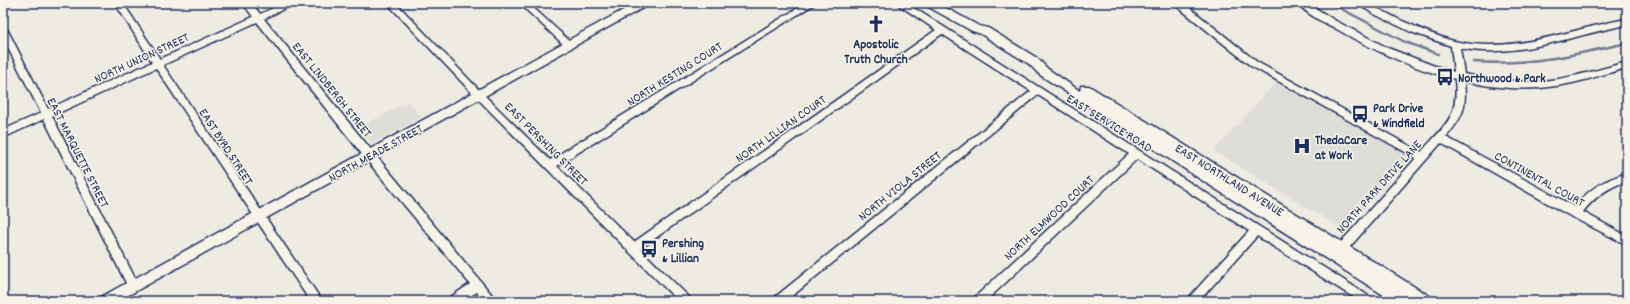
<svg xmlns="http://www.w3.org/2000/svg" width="1630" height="304" viewBox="0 0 1630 304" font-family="Dekko,sans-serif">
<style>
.built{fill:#deddd8}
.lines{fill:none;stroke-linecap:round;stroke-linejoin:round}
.stream{stroke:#6e7992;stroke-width:2.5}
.minor-casing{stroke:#1b2f5e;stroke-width:3}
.major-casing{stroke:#1b2f5e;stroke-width:3}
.minor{fill:#f7f3e8;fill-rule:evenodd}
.major{fill:#f7f3e8;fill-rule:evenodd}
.labels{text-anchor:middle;stroke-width:3;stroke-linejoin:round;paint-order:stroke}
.poi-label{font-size:13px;font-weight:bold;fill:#1b2f5e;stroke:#f7f3e8;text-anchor:start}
.street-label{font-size:13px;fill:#1b2f5e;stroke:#f7f3e8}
</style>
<rect width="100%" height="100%" fill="#eeebe2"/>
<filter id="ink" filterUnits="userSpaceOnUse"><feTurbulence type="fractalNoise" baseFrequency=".025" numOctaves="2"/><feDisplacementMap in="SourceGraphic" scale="8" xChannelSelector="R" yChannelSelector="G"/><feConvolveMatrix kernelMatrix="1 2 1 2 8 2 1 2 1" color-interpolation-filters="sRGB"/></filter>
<g filter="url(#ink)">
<g class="built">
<path d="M1276,82L1410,156V160L1344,230L1214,151Z"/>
<path d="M408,102L421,117L372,144L358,128Z"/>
</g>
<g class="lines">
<g class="stream">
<path d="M1330,3L1405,42L1438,54"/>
<path d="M1474,62C1528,66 1575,55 1627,43"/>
</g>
<g class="minor-casing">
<g id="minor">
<path d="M115,3H123L160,59L253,17L243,3H252L260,14L284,3H295L264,19L373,152L497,301H484L477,292L462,301H447L449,298L470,284L365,158L257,22L163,65L322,301H310L156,68L52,116L139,286L137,289L133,291L129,289L44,119L3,138V130L41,113L3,38V26L7,29L48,109L152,62Z"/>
<path d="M387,3H396L481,92L550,160L806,3H816L557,166L634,242L936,30L896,3H906L1372,298L1374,301H1359L1257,236L1199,301H1186L1249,231L1137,159L986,301H972L974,298L1129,154L1038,95L786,301H772L774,298L1031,91L942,34L640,249L690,298L692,301H678L475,96Z"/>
<path d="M519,3H528L572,43L573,45L572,47H566Z"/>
<path d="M1173,3H1183L1190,8L1257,62L1421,152C1445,125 1459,118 1455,79C1412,69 1371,49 1333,27C1321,21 1306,14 1298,3H1308L1334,20L1388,48L1432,65L1454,72L1451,46L1411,32L1374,14L1356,3C1371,3 1384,12 1398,19C1416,27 1435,36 1454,41C1514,55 1568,29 1627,19V25C1571,35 1517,60 1460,48L1464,74C1494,81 1528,84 1558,79C1582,75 1604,68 1627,62V68C1603,74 1580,83 1556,86C1526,91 1494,88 1464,81C1467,108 1463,117 1446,137L1575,207C1589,188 1605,180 1627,173V181C1609,187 1595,196 1583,212L1627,236V245L1572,217L1441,143L1341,257L1337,259L1333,257L1332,254L1333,251L1416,158L1251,66Z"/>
</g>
</g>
<g class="major-casing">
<g id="major">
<path d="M636,3H649L648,5L118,301H99L101,297Z"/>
<path d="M924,3H937L979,26L988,28L1037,58L1048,69L1080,91L1081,86H1089L1431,297L1433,301H1414L1411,299L1412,301H1393L1211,186L1040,75L1029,64L981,34L972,31L925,5Z"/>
</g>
</g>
<use href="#minor" class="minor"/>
<use href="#major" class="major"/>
</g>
</g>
<defs>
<g id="church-bare" transform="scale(1.38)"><path d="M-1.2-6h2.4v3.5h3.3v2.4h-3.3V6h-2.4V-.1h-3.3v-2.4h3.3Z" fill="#1b2f5e" stroke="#f7f3e8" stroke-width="2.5" paint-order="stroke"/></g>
<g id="bus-bare" transform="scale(1.38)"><path d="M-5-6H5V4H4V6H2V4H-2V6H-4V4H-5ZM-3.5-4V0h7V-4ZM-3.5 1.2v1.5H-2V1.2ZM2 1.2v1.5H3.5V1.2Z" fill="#1b2f5e" stroke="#f7f3e8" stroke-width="2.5" paint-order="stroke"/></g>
<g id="hospital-bare" transform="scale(1.38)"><path d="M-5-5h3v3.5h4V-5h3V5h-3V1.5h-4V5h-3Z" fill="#1b2f5e" stroke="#f7f3e8" stroke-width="2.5" paint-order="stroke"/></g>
</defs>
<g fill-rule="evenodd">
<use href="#church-bare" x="876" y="24"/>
<use href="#bus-bare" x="1445" y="77"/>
<use href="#bus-bare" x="1360" y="114"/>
<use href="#hospital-bare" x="1302" y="146"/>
<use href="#bus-bare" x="649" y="249"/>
</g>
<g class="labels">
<g class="poi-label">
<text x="876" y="48" text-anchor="middle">Apostolic<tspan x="876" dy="15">Truth Church</tspan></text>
<text x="1458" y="82">Northwood &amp; Park</text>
<text x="1373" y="112">Park Drive<tspan x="1373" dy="15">&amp; Windfield</tspan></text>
<text x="1315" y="144">ThedaCare<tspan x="1315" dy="15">at Work</tspan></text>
<text x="662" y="247">Pershing<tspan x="662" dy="15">&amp; Lillian</tspan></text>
</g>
<g class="street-label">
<text transform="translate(141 57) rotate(-25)" y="5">NORTH UNION STREET</text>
<text transform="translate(674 73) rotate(-32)" y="5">NORTH KESTING COURT</text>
<text transform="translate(333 89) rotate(51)" y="5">EAST LINDBERGH STREET</text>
<text transform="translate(1110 122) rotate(32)" y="5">EAST SERVICE ROAD</text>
<text transform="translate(780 128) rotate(-35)" y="5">NORTH LILLIAN COURT</text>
<text transform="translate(547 143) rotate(45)" y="5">EAST PERSHING STREET</text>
<text transform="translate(227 146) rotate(57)" y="5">EAST BYRD STREET</text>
<text transform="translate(79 152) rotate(63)" y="5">EAST MARQUETTE STREET</text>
<text transform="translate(375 152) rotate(-29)" y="5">NORTH MEADE STREET</text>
<text transform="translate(1540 178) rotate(29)" y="5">CONTINENTAL COURT</text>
<text transform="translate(1230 179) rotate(32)" y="5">EAST NORTHLAND AVENUE</text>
<text transform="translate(899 185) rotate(-39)" y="5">NORTH VIOLA STREET</text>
<text transform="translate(1378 186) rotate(-48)" y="5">NORTH PARK DRIVE LANE</text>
<text transform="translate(1048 217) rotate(-43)" y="5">NORTH ELMWOOD COURT</text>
</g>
</g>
<rect width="1630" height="304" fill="none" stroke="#f7f3e8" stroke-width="16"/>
<rect x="8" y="8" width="1614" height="288" fill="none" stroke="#1b2f5e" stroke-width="1.5" filter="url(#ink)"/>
</svg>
